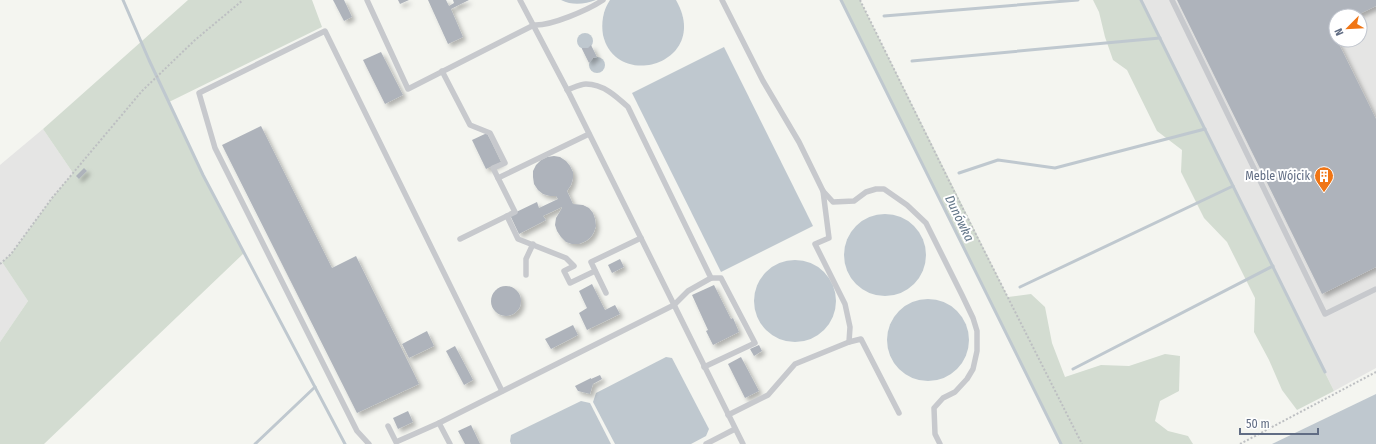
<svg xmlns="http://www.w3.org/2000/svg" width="1376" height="444" viewBox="0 0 1376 444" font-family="'Fira Sans Condensed',sans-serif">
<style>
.built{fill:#e5e5e4;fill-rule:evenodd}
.green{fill:#d3dcd1}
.water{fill:#bfc8cf}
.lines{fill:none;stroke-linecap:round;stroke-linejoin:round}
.stream{stroke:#bfc8cf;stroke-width:3}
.building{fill:#aeb3bb;filter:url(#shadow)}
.path{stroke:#bdbfc2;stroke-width:2;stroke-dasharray:2 2;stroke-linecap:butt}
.lane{stroke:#c7c9cd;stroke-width:5.5}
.labels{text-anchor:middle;stroke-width:4;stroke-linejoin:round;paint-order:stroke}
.poi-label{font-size:12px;fill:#616d84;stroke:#fff;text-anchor:end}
.water-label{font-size:13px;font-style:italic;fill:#627688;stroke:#fff}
</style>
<defs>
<filter id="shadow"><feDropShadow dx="3.5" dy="3.5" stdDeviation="2" flood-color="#0004"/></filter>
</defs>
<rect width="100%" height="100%" fill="#f4f5f0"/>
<g class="built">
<path d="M1141,0H1376V368L1334,391ZM1336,16H1360V40H1336Z"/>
<path d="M43,129L73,173L52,198L11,254L2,262L28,301L0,342V165Z"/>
</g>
<g class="green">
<path d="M188,0H312L322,27L169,102L203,175L244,253L44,444H0V342L28,301L2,262L11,254L52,198L73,173L43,129Z"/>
<path d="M841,0H860L1008,297L1031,294L1045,307L1052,343L1065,377L1101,365L1129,366L1165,354L1180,356L1179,391L1160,401L1155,421L1168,431L1188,436L1193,444H1061Z"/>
<path d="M1093,0H1141L1334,391L1297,410L1282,390L1269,360L1254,332L1255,298L1227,242L1204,218L1181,172L1182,150L1157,131L1127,70L1113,60L1105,37L1099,12Z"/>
</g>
<g class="water">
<path d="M561,0H596C585,4 573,6 561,0Z"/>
<path d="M610,0H676C712,63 616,92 603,35C601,23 603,10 610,0Z"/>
<circle cx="585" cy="41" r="8"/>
<path d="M724,47L813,226L721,272L632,93Z"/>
<circle cx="597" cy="65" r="8"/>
<circle cx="885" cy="255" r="41"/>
<circle cx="795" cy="301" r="41"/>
<circle cx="928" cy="340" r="41"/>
<path d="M666,357L672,358L709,429L706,436L691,444H615L593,402L596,393Z"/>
<path d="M1376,394V444H1272Z"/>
<path d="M581,401L590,403L611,444H511L510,441L511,435Z"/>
</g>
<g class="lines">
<g class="stream">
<path d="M123,0L149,60L203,175L345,444"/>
<path d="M841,0L1061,444"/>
<path d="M1141,0L1325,372"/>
<path d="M884,16L1078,0"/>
<path d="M912,61L1160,38"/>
<path d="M959,173L998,160L1055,168L1205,129"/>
<path d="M1020,287L1233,186"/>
<path d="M1073,369L1273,266"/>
<path d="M255,444L315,387"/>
</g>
</g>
<g class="building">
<path d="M333,0H344L352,17L344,21Z"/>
<path d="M398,0H409L400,4Z"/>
<path d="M428,0H446L449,6L454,3L453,0H469L451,9L463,37L448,44Z"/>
<path d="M1177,0H1376V6L1355,16H1336V25L1331,28L1376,119V267L1322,294Z"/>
<path d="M591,45L597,57L593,58L589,63L582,49V48H588Z"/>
<path d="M381,52L403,95L385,104L363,60Z"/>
<path d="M261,126L332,268L356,256L419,384L357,413L222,145Z"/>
<path d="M487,133L501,162L486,169L472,140Z"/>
<path d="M554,156L560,157L566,161L570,166L573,172V178L571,185L567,191L573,204L583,205L589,208L593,213L595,219L596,226L594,232L591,237L586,241L579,244H572L566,242L561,237L557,231L555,225L556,218L562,208V207L543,216L546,220L519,234L510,215L537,202L539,208L558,199L556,196H550L543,194L538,190L534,184L533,177V171L536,165L541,160L547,157Z"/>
<path d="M84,168L87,171L79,179L76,176Z"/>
<path d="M620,259L624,267L612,273L608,265Z"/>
<path d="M592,284L605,310L615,305L620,314L587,330L579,313L587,308L579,291Z"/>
<path d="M714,285L731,319L733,318L739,332L713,345L706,331L708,330L692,295Z"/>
<circle cx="506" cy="301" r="15"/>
<path d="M573,325L578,335L551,349L545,339Z"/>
<path d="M427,331L434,346L409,358L402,344Z"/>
<path d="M759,345L762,351L754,356L750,349Z"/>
<path d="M455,346L473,380L464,385L446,351Z"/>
<path d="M741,357L759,391L745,398L728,364Z"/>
<path d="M600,375L602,379L593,384L590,394L578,391L575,386L591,378V379Z"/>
<path d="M408,411L413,422L398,429L393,418Z"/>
<path d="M471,425L480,444H465L458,431Z"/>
</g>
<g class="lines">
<g class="path">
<path d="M860,0L956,195L1082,444"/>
<path d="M0,264L11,254L52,198L142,91L195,40L243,0"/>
<path d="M1240,444L1376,372"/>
</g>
<g class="lane">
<path d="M367,0L408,89L534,25C551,26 588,10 603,0"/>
<path d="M520,0L570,95L743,444"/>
<path d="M722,0L763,81L799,142L823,191L833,202L854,201L866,192L876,189H884L907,205L926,223L962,295L973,318L977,331V351L973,369L967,379L955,392L943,398L934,408L935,434L940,444"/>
<path d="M1172,0L1325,314L1376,289"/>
<path d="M442,71L470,125L490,133L505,163L493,168L515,212L460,239"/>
<path d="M498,178L589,134"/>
<path d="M507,216L518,239L566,258L574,266L564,271L570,283L595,271"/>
<path d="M526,275V259L533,244"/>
<path d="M606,293L591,262L641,238"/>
<path d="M849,342L861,339L899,413"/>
<path d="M704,367L755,343L721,278H711"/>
<path d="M728,415L768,395L795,364L849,342L850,327L845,304L815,244L829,238L823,191"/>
<path d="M439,423L450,444"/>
<path d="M388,426L396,442L439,423L674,305L688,291L711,278L628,107C616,96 603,84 586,84C580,84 573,88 567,90"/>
<path d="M369,444L357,431L215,148L199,93L325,31L502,391"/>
<path d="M706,444L735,429"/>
</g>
</g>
<defs>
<g id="building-pin" transform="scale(1)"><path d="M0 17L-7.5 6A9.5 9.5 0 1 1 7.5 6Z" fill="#f07515" stroke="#fff"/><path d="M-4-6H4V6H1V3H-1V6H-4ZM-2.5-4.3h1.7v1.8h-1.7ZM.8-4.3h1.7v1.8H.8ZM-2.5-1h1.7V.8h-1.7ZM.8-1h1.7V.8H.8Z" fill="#fff"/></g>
</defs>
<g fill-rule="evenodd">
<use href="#building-pin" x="1324" y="176"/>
</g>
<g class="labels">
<g class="poi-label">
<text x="1310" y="180">Meble Wójcik</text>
</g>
<g class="water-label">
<text transform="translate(960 218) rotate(64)" y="5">Dunówka</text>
</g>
</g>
<g transform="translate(1348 28) rotate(246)"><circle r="19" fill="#ffffff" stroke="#c0c5ce"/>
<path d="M0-3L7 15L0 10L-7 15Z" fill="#f07515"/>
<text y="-6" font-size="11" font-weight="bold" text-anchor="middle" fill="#616d84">N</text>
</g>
<path d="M1240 428v6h78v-6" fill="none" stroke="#616d84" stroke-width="2"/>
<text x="1246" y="428" font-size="12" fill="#616d84" stroke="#ffffff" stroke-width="3" paint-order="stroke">50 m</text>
</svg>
